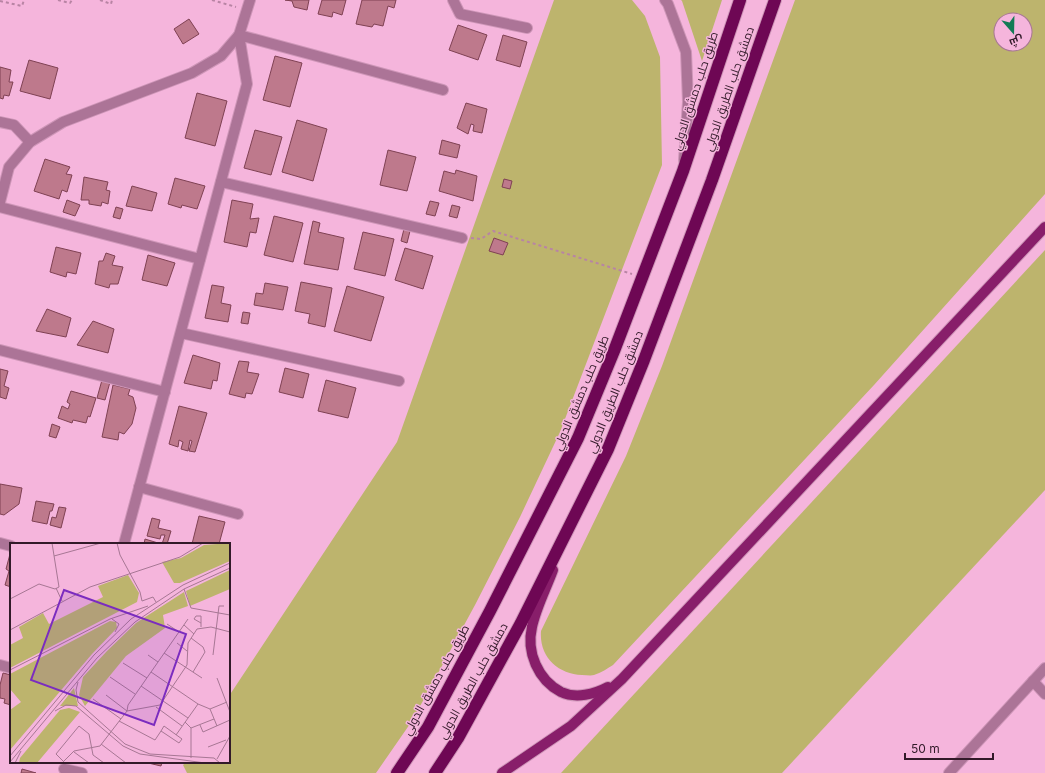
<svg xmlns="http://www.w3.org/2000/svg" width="1045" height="773" viewBox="0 0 1045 773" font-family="Inter,Cairo,sans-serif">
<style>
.green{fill:#bdb46d;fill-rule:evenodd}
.building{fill:#be798c;stroke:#7f4153}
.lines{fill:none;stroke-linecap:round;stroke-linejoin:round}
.minor-casing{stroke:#ce96b8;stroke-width:12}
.major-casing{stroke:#ce96b8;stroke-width:12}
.highway-casing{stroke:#ce96b8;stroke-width:14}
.path{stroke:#b884a4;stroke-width:2;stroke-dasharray:3 3;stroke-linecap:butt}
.minor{stroke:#ac7497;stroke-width:10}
.major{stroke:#881e6a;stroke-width:10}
.highway{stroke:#6e0754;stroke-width:12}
.labels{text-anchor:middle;stroke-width:3;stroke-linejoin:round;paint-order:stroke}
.street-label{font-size:12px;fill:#321a29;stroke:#f5b5dc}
.inset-road{fill:none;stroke:#a77794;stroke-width:1}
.view{fill:#7b2cbf;fill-opacity:0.15;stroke:#7b2cbf;stroke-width:2}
.inset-edge{fill:none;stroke:#321a29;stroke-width:2}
</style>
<rect width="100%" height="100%" fill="#f5b5dc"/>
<g class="green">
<path d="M554,0H632L645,16L660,57L662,165L560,432L520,517L475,605L412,721L376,773H187L183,765L186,762H229V696L397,442Z"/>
<path d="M681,0H722L702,61L682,1Z"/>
<path d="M795,0H1045V194L874,385L613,665C608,668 601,673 594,675C591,676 586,675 582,675C558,674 539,657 541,631L626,456L662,366ZM1001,20H1025V44H1001Z"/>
<path d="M1045,250V490L782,773H561Z"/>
</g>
<g class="building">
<path d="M285,0H309L307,10L294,7L292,1Z"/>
<path d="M322,0H346L342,15L333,12L332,17L318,14Z"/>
<path d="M362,0H396L394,8L388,6L383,26L374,24L372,27L356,24Z"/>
<path d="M189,19L199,34L183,44L174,29Z"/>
<path d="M458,25L487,35L478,60L449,50Z"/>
<path d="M503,35L527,42L520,67L496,60Z"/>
<path d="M275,56L302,63L290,107L263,100Z"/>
<path d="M29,60L58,68L50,99L20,91Z"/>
<path d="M0,67L11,70L9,82H13L9,96L4,95L3,99L0,98Z"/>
<path d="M197,93L227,101L215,146L185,138Z"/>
<path d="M466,103L487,109L482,133L473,131L474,125L471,124L468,134L457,128Z"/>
<path d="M297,120L327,129L313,181L282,172Z"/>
<path d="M255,130L282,137L271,175L244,168Z"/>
<path d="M442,140L460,145L457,158L439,154Z"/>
<path d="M388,150L416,157L407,191L380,185Z"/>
<path d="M45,159L70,167L66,174L72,175L67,192L62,190L59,199L34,191Z"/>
<path d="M456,170L477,176L473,201L439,191L444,171L455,174Z"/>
<path d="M84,177L108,182L106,190L110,191L108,204L102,202L101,206L89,204V200H81Z"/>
<path d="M175,178L205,186L197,209L182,205L181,208L168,204Z"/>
<path d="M504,179L512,181L510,189L502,187Z"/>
<path d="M132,186L157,193L152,211L126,206Z"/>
<path d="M67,200L80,205L75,216L63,212Z"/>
<path d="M232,200L253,204L250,219L259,218L256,233L250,232L247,247L224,242Z"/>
<path d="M430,201L439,203L435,216L426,214Z"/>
<path d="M452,205L460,207L457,218L449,216Z"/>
<path d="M116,207L123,209L120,219L113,217Z"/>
<path d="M274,216L303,223L293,262L264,255Z"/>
<path d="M313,221L320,223L318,232L344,238L338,270L304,264Z"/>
<path d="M404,229L410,231L407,243L401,241Z"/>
<path d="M363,232L394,239L385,276L354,269Z"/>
<path d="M494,238L508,243L503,255L489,251Z"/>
<path d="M56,247L81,253L76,274L67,272L66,277L50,272Z"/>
<path d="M405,248L433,256L423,289L395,280Z"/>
<path d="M106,253L115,256L112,265L123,267L118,284H110L109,288L95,284L99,261H103Z"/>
<path d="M148,255L175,263L167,286L142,280Z"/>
<path d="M301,282L332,288L325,327L308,323L310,314L295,311Z"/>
<path d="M265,283L288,287L283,310L254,305L256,293L263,294Z"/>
<path d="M212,285L224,287L221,303L231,305L228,322L205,318Z"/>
<path d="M347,286L384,297L371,341L334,331Z"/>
<path d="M47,309L71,318L66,337L36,331Z"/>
<path d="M243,312L250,313L248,324L241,323Z"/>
<path d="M93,321L114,329L108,353L77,345Z"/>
<path d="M193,355L220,363L217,381L213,380L211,389L184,383Z"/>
<path d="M239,361L249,362L247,372L259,374L252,394L246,393L245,398L229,394Z"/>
<path d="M285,368L309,374L303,398L279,392Z"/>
<path d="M0,369L8,371L4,386L9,388L6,399L0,397Z"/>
<path d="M102,380L110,382L105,400L97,398Z"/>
<path d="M326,380L356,388L348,418L318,411Z"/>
<path d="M113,385L130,389L128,395L133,397L136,408L132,424L124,434L119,432L118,440L102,437Z"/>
<path d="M71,391L96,398L90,417L88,416L86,423L73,420L72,423L58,418L62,406L68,409L70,404L67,402Z"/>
<path d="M179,406L207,413L195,452L189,451L192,441L190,440L188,451L181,449L183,442L179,440L178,447L169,444Z"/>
<path d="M52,424L60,427L56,438L49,436Z"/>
<path d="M0,484L22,488L19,504L4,515L0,514Z"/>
<path d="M36,501L54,504L52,511H50L47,524L32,521Z"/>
<path d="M59,507L66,508L61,528L50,525L52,517L56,518Z"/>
<path d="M199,516L225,522L219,544H192Z"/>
<path d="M152,518L160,520L158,528L171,531L167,544H162L165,535H161L160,539L147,536Z"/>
<path d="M145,539L158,543V544H144Z"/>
<path d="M10,554L11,555V587L5,585L9,571L6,569Z"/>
<path d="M3,673L11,675V705L4,703L5,699L0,698V685Z"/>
<path d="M144,762H162L161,766Z"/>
<path d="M22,769L36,773H21Z"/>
</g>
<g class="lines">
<g class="minor-casing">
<g id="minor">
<path d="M453,0L460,14L527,28"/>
<path d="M665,0L668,4L686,52L688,102L684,160"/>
<path d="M0,122L14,125L30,142"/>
<path d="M221,182L462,238"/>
<path d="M0,202L9,167L30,142L63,122L192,73L221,56L239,35L250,0"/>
<path d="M0,207L200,259"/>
<path d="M181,333L399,381"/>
<path d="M0,350L165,392"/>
<path d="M139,487L238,514"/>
<path d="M0,543L11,546"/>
<path d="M124,544L247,84L239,35L443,90"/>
<path d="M0,665L11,668"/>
<path d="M1033,681L1045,694"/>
<path d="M64,769L82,773"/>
<path d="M949,773L1045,668"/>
</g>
</g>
<g class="major-casing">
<g id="major">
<path d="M553,570C546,589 536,608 532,627C526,652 538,680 561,692C576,699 595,694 608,687"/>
<path d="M502,773L571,726L622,679L1045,227"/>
</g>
</g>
<g class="highway-casing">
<g id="highway">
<path d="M397,773L428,727L490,611L578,438L614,351L683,171L740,0"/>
<path d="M435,773L458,738L521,623L608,449L644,360L712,180L775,0"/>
</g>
</g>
<g class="path">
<path d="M58,0L70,3L72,0"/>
<path d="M100,0L111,4L112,0"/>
<path d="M212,0L236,7"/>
<path d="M0,1L22,6L24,0"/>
<path d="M471,238L481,239L493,231L632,274"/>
</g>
<use href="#minor" class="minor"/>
<use href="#major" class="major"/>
<use href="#highway" class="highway"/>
</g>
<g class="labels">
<g class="street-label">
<text transform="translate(729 89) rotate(-71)" y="4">دمشق حلب الطريق الدولي</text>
<text transform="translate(695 91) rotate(-72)" y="4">طريق حلب دمشق الدولي</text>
<text transform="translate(615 392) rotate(-68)" y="4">دمشق حلب الطريق الدولي</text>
<text transform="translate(581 393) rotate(-67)" y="4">طريق حلب دمشق الدولي</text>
<text transform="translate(436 680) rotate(-61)" y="4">طريق حلب دمشق الدولي</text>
<text transform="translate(473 681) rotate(-61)" y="4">دمشق حلب الطريق الدولي</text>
</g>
</g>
<g transform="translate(10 543)">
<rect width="220" height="220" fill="#f5b5dc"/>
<path d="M220,0V18L170,40H164L152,19L171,15L194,2ZM220,27V46L180,63L176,48ZM118,32L129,50L127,59L0,125V102L13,95L9,84L33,70L39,81L93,54L88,43ZM174,49L178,63L153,72L155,85L116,113L75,163L69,152L73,134L97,108L126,80ZM100,78L106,79L107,85L82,111L0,207V167L11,159L0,146V131ZM64,145L68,163H50ZM59,165L70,169L27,220H9L10,215L50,167Z" fill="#bdb46d"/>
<path class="inset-road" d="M107,0L110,12L130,49L132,58L143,54L146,59M44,13L91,0M46,45L52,58M174,46L181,65L220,72M0,56L29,41L45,46L49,44L42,0M102,76L109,81L105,89M157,81L169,89M174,82L184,91M191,84V73H186L184,76L191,80M0,87L80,44L170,14L193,0M181,95L193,104L195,109L183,129M167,100L177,108M154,110L192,135M138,112L148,119M203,112L209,63H214M113,120L137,135M0,127L100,76L138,63M141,129L188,161M100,134L125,151M207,135L220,169M68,139L66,147L68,159L115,201L140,211L204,215L210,220M131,143L178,175M96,152L117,168L118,162L178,76M83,156L111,176M146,164L172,183M200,166L217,159M45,168L56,162L66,163L113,203L130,211L195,220M109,178L145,197L151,188M175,179L181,185L204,176M190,182L193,189L220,177M154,183L172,196L169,200L151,188ZM166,192L188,161L200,166L207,183M91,201L116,220M198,204L216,197M64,209L79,220M0,213L84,112L121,76L173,42L220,20M181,215V185M207,216L220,193M53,218L46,211L69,183L79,191L83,212L94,220M0,219L87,115L125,79L174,46L220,25M5,220L11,208M52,220L64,208L90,203L117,168L150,162L177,122L178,100L187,86L201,84L220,89"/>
<path class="view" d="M54,47L176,91L144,182L21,137Z"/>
<rect width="220" height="220" class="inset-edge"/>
</g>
<g transform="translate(1013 32) rotate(160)"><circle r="19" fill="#f5b5dc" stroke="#a77794"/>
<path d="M0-3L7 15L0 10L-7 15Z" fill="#137b55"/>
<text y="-6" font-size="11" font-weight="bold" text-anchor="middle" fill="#321a29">ش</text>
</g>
<path d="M905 753v6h88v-6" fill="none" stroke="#321a29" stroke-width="2"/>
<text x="911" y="753" font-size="12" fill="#321a29" stroke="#f5b5dc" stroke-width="3" paint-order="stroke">50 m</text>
</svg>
